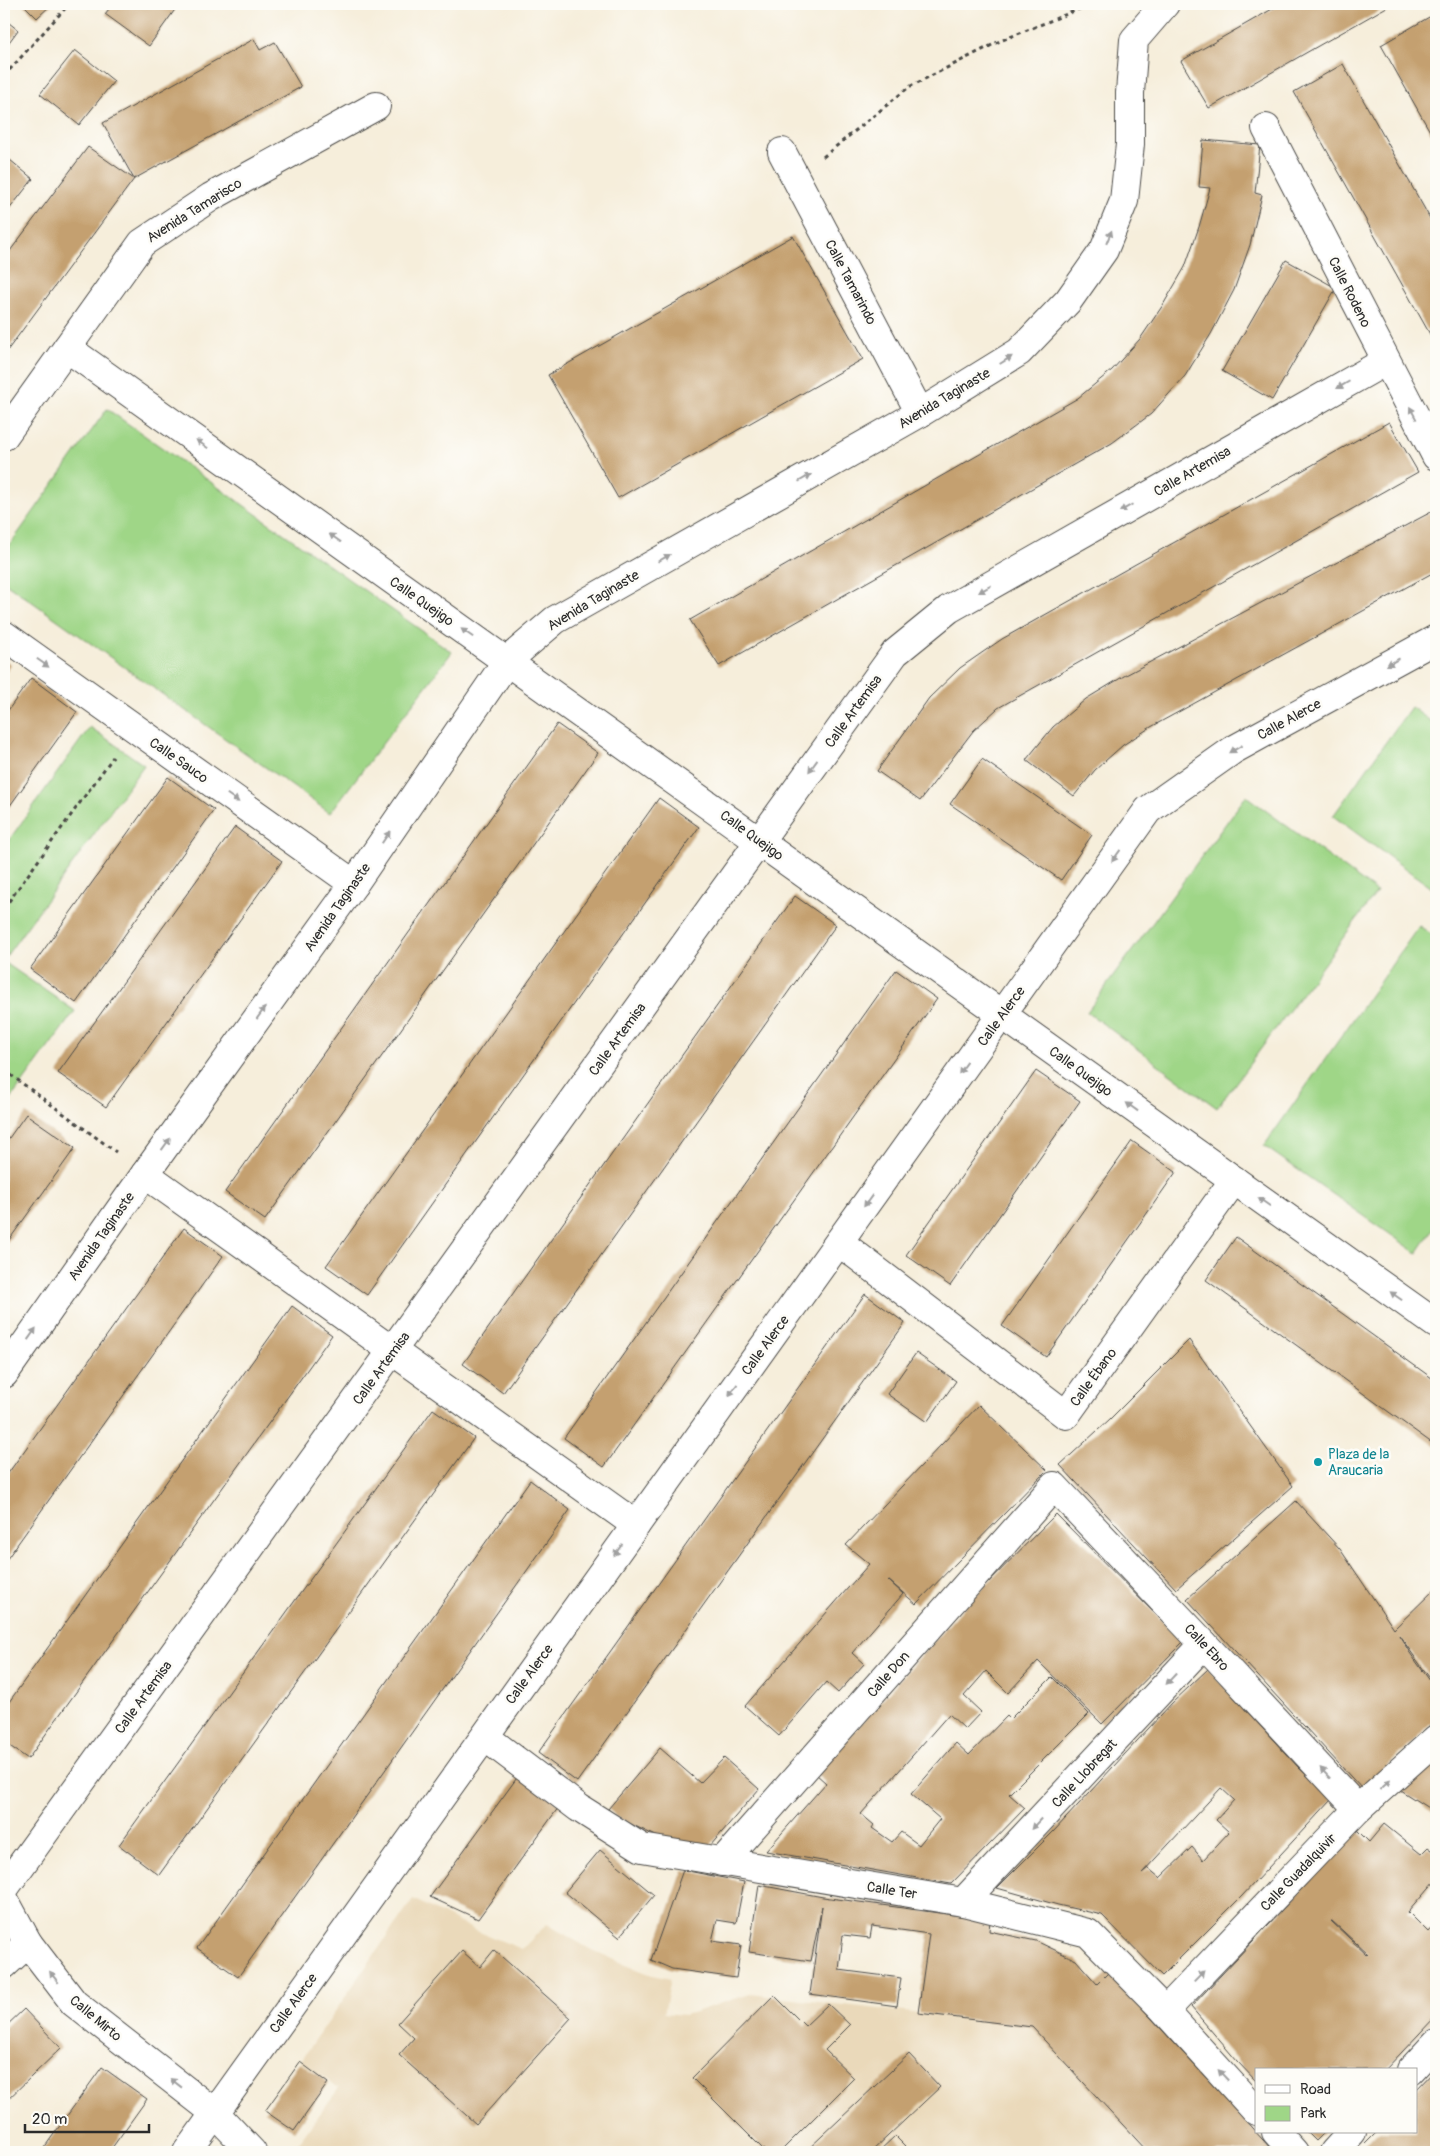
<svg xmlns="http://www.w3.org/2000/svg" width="1440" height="2156" viewBox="0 0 1440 2156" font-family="Pangolin,sans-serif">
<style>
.built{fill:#ead9ba}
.green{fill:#9fd687;stroke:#658059}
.building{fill:#c4a06f;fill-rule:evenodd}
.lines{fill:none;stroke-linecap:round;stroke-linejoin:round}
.minor-casing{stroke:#494845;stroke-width:30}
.path{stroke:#494845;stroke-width:3;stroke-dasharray:4 4;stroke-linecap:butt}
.minor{stroke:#fff;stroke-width:28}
.oneway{fill:#a0a0a0}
.culture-dot{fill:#0f9aa8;stroke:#fdfcf7;stroke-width:2}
.labels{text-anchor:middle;stroke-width:5;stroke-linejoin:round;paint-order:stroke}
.street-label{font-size:14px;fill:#2b2b2b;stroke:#fdfcf7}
.culture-label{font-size:14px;fill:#0d838f;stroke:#fdfcf7;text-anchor:start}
</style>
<rect width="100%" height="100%" fill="#fdfcf7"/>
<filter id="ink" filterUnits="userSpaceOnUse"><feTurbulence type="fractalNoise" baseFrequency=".02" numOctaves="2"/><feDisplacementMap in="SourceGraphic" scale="10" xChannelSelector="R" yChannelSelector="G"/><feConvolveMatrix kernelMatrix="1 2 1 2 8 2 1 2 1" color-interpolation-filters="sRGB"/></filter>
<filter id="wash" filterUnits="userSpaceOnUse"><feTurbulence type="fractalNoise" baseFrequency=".0096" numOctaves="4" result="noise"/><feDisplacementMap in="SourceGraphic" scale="20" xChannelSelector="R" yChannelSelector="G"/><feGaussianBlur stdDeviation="1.12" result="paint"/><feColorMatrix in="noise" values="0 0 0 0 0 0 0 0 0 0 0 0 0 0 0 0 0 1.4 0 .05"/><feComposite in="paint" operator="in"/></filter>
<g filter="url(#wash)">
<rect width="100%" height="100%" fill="#f6eedb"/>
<path class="built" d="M413,1899L474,1930L522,1949L547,1924L588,1948L626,1965L652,1975L671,1979L664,2013L685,2015L750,1994L1032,2027L1148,2152H303L297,2145L339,2088L300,2062Z"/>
<g class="green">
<path d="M107,409L452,652L330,813L4,582V553Z"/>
<path d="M1411,707L1436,725V891L1333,816Z"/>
<path d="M90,727L144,765L4,959V847Z"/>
<path d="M1246,796L1377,892L1217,1108L1087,1012Z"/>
<path d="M1419,926L1436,937V1225L1417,1253L1264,1146Z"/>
<path d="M4,962L75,1011L4,1108Z"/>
</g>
<g id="blocks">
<g class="building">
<path d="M23,4H52L37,18Z"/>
<path d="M113,4H179L149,46L105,14Z"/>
<path d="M1281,4H1392L1209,108L1181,61Z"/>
<path d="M1431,16L1436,26V142L1381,45Z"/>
<path d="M4,19L18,30L4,49Z"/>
<path d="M254,39L260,50L275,42L301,87L134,179L4,355V259L88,147L134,179L103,123Z"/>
<path d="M75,50L114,81L79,125L40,94Z"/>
<path d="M1343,64L1436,229V345L1294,92Z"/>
<path d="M1203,140L1260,145L1255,193L1262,195L1250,245L1234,290L1211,334L1185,376L1151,414L1112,443L719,666L690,620L1078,398L1112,370L1140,339L1163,305L1185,267L1199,227L1210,188L1199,187Z"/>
<path d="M4,155L33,179L4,216Z"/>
<path d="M793,236L863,359L618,498L548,375Z"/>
<path d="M1286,260L1336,288L1272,400L1222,371Z"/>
<path d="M1389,422L1418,472L998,708L973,731L920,801L877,771L929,698L960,668L1002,639Z"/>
<path d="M1435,510L1436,571L1151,727L1123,745L1095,770L1074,796L1026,760L1053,727L1086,699L1124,676Z"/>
<path d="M4,659L11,665L4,675Z"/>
<path d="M31,678L77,712L4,814V716Z"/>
<path d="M557,724L598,753L265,1220L225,1192Z"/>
<path d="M982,759L1092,835L1061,880L950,804Z"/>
<path d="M168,777L214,810L76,1003L30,969Z"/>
<path d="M659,798L699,827L367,1295L326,1266Z"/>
<path d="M235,827L282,861L106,1107L58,1073Z"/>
<path d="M795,896L836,925L503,1393L463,1364Z"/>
<path d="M896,970L937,999L604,1467L564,1438Z"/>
<path d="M1036,1071L1080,1101L950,1286L906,1255Z"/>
<path d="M26,1114L75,1148L4,1247V1145Z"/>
<path d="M1132,1141L1176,1172L1046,1357L1002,1326Z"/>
<path d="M184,1228L223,1256L4,1563V1479Z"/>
<path d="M1236,1237L1436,1381V1446L1206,1280Z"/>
<path d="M865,1294L905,1323L577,1782L538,1753Z"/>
<path d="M292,1306L332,1335L28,1759L4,1742V1709Z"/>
<path d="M1189,1340L1293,1486L1176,1589L1060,1465L1110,1419Z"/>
<path d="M916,1353L956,1381L927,1422L887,1394Z"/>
<path d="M979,1405L1047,1470L916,1604L888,1580L903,1594L852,1653L864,1664L838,1693L826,1682L779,1736L745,1706L869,1564L846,1545Z"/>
<path d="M433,1409L474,1438L159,1875L119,1845Z"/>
<path d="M530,1480L570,1510L238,1977L197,1948Z"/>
<path d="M1296,1501L1340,1549L1394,1629L1436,1588V1719L1363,1790L1187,1599ZM1399,1635L1434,1684L1433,1685L1410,1653Z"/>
<path d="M1056,1514L1183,1642L1102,1724L1038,1661L1008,1693L986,1671L964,1696L981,1712L965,1729L949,1714L861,1814L874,1825L872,1828L892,1842L901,1832L919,1845L940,1819L911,1794L956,1743L969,1755L1007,1716L1010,1719L1052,1677L1089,1714L1009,1794L1025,1808L951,1884L766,1851L826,1783L816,1774L966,1605Z"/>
<path d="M1208,1669L1298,1767L1332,1799L1242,1896L1162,1976L1102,1915L1058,1905L997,1888L1054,1831L1172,1703ZM1221,1788L1234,1800L1216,1820L1229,1832L1203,1860L1192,1847L1160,1878L1148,1868L1142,1873Z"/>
<path d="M660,1748L700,1783L724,1758L759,1789L710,1846H692L656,1836L618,1818L608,1809Z"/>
<path d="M1436,1756V1813L1400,1790Z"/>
<path d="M519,1775L561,1804L478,1919L430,1897Z"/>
<path d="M1384,1824L1421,1854L1428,1847L1436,1853V1880L1408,1912L1428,1932L1436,1923V2016L1385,2070H1256V2081L1237,2061L1191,2007L1357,1830L1369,1842ZM1331,1921H1332L1368,1954L1367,1955Z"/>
<path d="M600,1850L654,1895L619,1937L565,1892Z"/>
<path d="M683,1870L744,1882L736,1923L717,1920L712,1941L741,1945L736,1978L672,1969L651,1960Z"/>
<path d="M759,1885L823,1897L990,1920L989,1931L1036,1941L1076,1960L1097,1984L1109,1972L1274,2152H1148L1032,2027L918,2013L929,1934L872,1926L870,1938L843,1935L839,1970L901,1978L897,2006L810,1994L822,1906L811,1961L749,1952Z"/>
<path d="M494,1950L571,2018L476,2124L399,2055L414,2038L398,2023L462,1951L480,1967Z"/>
<path d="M774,1995L805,2026L828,2004L850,2025L825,2050L854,2078L780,2152H766L692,2078Z"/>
<path d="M24,2009L61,2048L4,2103V2028Z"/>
<path d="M909,2054L940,2087L871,2152H805Z"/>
<path d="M300,2062L328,2083L294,2131L265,2111Z"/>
<path d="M102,2067L147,2099L109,2152H41Z"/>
<path d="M1436,2069V2152H1357L1377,2132H1416V2090Z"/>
<path d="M1307,2132H1325L1316,2141Z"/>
<path d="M895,2136L911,2152H878Z"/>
</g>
</g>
</g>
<g filter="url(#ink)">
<use href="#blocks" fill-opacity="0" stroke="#494845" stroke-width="1"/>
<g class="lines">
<g class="minor-casing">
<g id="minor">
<path d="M1266,128L1436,456"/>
<path d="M782,152L920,413"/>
<path d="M67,348L1436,1324"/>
<path d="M4,436L142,243L211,197L376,106"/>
<path d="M4,635L354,884"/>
<path d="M145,1174L636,1525"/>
<path d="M839,1242L1066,1415L1234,1180"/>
<path d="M4,1374L145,1174L354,884L507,661L555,620L920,413L1019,352L1068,301L1104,250L1124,201L1130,144V93L1134,40L1165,4"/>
<path d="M485,1737L579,1808L642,1848L963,1902L1088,1933L1165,2011L1256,2111"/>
<path d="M722,1862L1054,1486L1204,1644L1358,1809"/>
<path d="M4,1889L895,653L949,609L1386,361"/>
<path d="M4,1899L28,1943L74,2003L215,2113L252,2152"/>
<path d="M963,1902L1204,1644"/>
<path d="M4,1965L28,1943"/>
<path d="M1165,2011L1358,1809L1436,1739"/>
<path d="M1411,2070L1436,2043"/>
<path d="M1276,2132L1294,2152"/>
<path d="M187,2152L1148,810L1233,750L1436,639"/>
<path d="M1334,2152L1352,2132"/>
</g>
</g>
<g class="path">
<path d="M4,76L69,4"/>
<path d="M823,157L909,87L1000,41L1092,4"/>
<path d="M4,908L113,757"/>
<path d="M4,1070L116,1152"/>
</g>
<use href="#minor" class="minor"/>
</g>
<defs><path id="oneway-solid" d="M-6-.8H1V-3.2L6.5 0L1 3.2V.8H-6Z" transform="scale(1.25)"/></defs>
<g class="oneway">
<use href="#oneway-solid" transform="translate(1109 237) rotate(-68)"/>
<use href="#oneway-solid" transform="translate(1006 360) rotate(-32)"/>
<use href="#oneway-solid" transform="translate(1343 385) rotate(150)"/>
<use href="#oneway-solid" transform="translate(1413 413) rotate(-118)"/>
<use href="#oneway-solid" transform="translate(202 444) rotate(-145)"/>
<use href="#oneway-solid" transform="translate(805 478) rotate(-30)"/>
<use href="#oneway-solid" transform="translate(1126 508) rotate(150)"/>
<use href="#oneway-solid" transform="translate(335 538) rotate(-145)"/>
<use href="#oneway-solid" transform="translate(664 558) rotate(-30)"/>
<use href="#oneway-solid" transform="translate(985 589) rotate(150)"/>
<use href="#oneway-solid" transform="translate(467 633) rotate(-145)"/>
<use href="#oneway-solid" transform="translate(1393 662) rotate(151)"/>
<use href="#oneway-solid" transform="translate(43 663) rotate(35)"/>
<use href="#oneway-solid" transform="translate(1236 749) rotate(149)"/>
<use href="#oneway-solid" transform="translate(813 766) rotate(126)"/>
<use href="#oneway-solid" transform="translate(233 798) rotate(35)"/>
<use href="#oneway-solid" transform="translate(386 837) rotate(-56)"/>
<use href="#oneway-solid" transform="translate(1116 856) rotate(126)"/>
<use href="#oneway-solid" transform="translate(261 1013) rotate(-54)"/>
<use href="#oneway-solid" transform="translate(963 1068) rotate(126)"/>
<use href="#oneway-solid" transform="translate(1132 1107) rotate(-144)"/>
<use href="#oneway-solid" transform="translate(166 1144) rotate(-54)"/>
<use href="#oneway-solid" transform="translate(868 1201) rotate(126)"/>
<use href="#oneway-solid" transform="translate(1264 1202) rotate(-145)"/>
<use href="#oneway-solid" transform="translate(1396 1296) rotate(-145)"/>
<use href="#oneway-solid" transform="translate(32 1334) rotate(-55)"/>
<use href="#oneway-solid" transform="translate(733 1390) rotate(126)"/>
<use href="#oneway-solid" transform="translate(618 1550) rotate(126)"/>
<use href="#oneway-solid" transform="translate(1171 1679) rotate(133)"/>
<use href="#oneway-solid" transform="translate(1325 1773) rotate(-133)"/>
<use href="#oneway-solid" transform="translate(1385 1785) rotate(-42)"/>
<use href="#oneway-solid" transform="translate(1036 1824) rotate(133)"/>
<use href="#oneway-solid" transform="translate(1199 1976) rotate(-46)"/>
<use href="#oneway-solid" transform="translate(54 1977) rotate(-128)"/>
<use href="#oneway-solid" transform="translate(1223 2075) rotate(-133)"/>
<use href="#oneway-solid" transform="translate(176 2083) rotate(-142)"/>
</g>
</g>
<circle class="culture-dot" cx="1318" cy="1462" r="5"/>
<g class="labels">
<g class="street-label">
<text transform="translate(194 210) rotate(-32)" y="5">Avenida Tamarisco</text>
<text transform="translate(851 282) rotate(62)" y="5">Calle Tamarindo</text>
<text transform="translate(1350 292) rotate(63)" y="5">Calle Rodeno</text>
<text transform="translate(944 398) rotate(-31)" y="5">Avenida Taginaste</text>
<text transform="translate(1192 471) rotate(-30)" y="5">Calle Artemisa</text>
<text transform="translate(593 600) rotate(-31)" y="5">Avenida Taginaste</text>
<text transform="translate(422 601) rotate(35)" y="5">Calle Quejigo</text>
<text transform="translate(853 711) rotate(-54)" y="5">Calle Artemisa</text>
<text transform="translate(1289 719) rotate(-29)" y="5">Calle Alerce</text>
<text transform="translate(179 760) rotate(35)" y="5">Calle Sauco</text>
<text transform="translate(752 835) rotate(36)" y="5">Calle Quejigo</text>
<text transform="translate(337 907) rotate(-55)" y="5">Avenida Taginaste</text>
<text transform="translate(1001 1016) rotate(-54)" y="5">Calle Alerce</text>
<text transform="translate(617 1039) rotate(-54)" y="5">Calle Artemisa</text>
<text transform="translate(1081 1071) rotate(36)" y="5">Calle Quejigo</text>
<text transform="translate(101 1236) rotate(-55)" y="5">Avenida Taginaste</text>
<text transform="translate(765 1345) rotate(-54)" y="5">Calle Alerce</text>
<text transform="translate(381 1368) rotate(-54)" y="5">Calle Artemisa</text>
<text transform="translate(1093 1377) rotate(-54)" y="5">Calle Ébano</text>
<text transform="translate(1207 1647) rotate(47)" y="5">Calle Ebro</text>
<text transform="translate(529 1674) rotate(-54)" y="5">Calle Alerce</text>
<text transform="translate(888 1674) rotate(-49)" y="5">Calle Don</text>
<text transform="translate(143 1697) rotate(-54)" y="5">Calle Artemisa</text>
<text transform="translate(1084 1773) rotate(-47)" y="5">Calle Llobregat</text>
<text transform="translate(1298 1872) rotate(-46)" y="5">Calle Guadalquivir</text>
<text transform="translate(892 1890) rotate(9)" y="5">Calle Ter</text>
<text transform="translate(293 2003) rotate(-54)" y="5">Calle Alerce</text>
<text transform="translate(96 2018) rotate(40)" y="5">Calle Mirto</text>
</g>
<g class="culture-label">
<text x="1328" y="1459">Plaza de la<tspan x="1328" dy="16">Araucaria</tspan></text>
</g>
</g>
<rect width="1440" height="2156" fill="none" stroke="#fdfcf7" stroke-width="20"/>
<rect x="1255" y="2068" width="162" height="65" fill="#fdfcf7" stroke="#a9a8a5"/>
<rect x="1265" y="2085" width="25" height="8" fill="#ffffff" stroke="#a9a8a5"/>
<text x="1300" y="2094" font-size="15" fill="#2b2b2b">Road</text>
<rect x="1265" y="2106" width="25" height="15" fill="#9fd687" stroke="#a9a8a5"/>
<text x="1300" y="2118" font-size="15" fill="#2b2b2b">Park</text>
<path d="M25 2124v8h124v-8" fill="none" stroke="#2b2b2b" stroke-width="2.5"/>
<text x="32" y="2124" font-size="15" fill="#2b2b2b" stroke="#fdfcf7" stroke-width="4" paint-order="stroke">20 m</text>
</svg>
